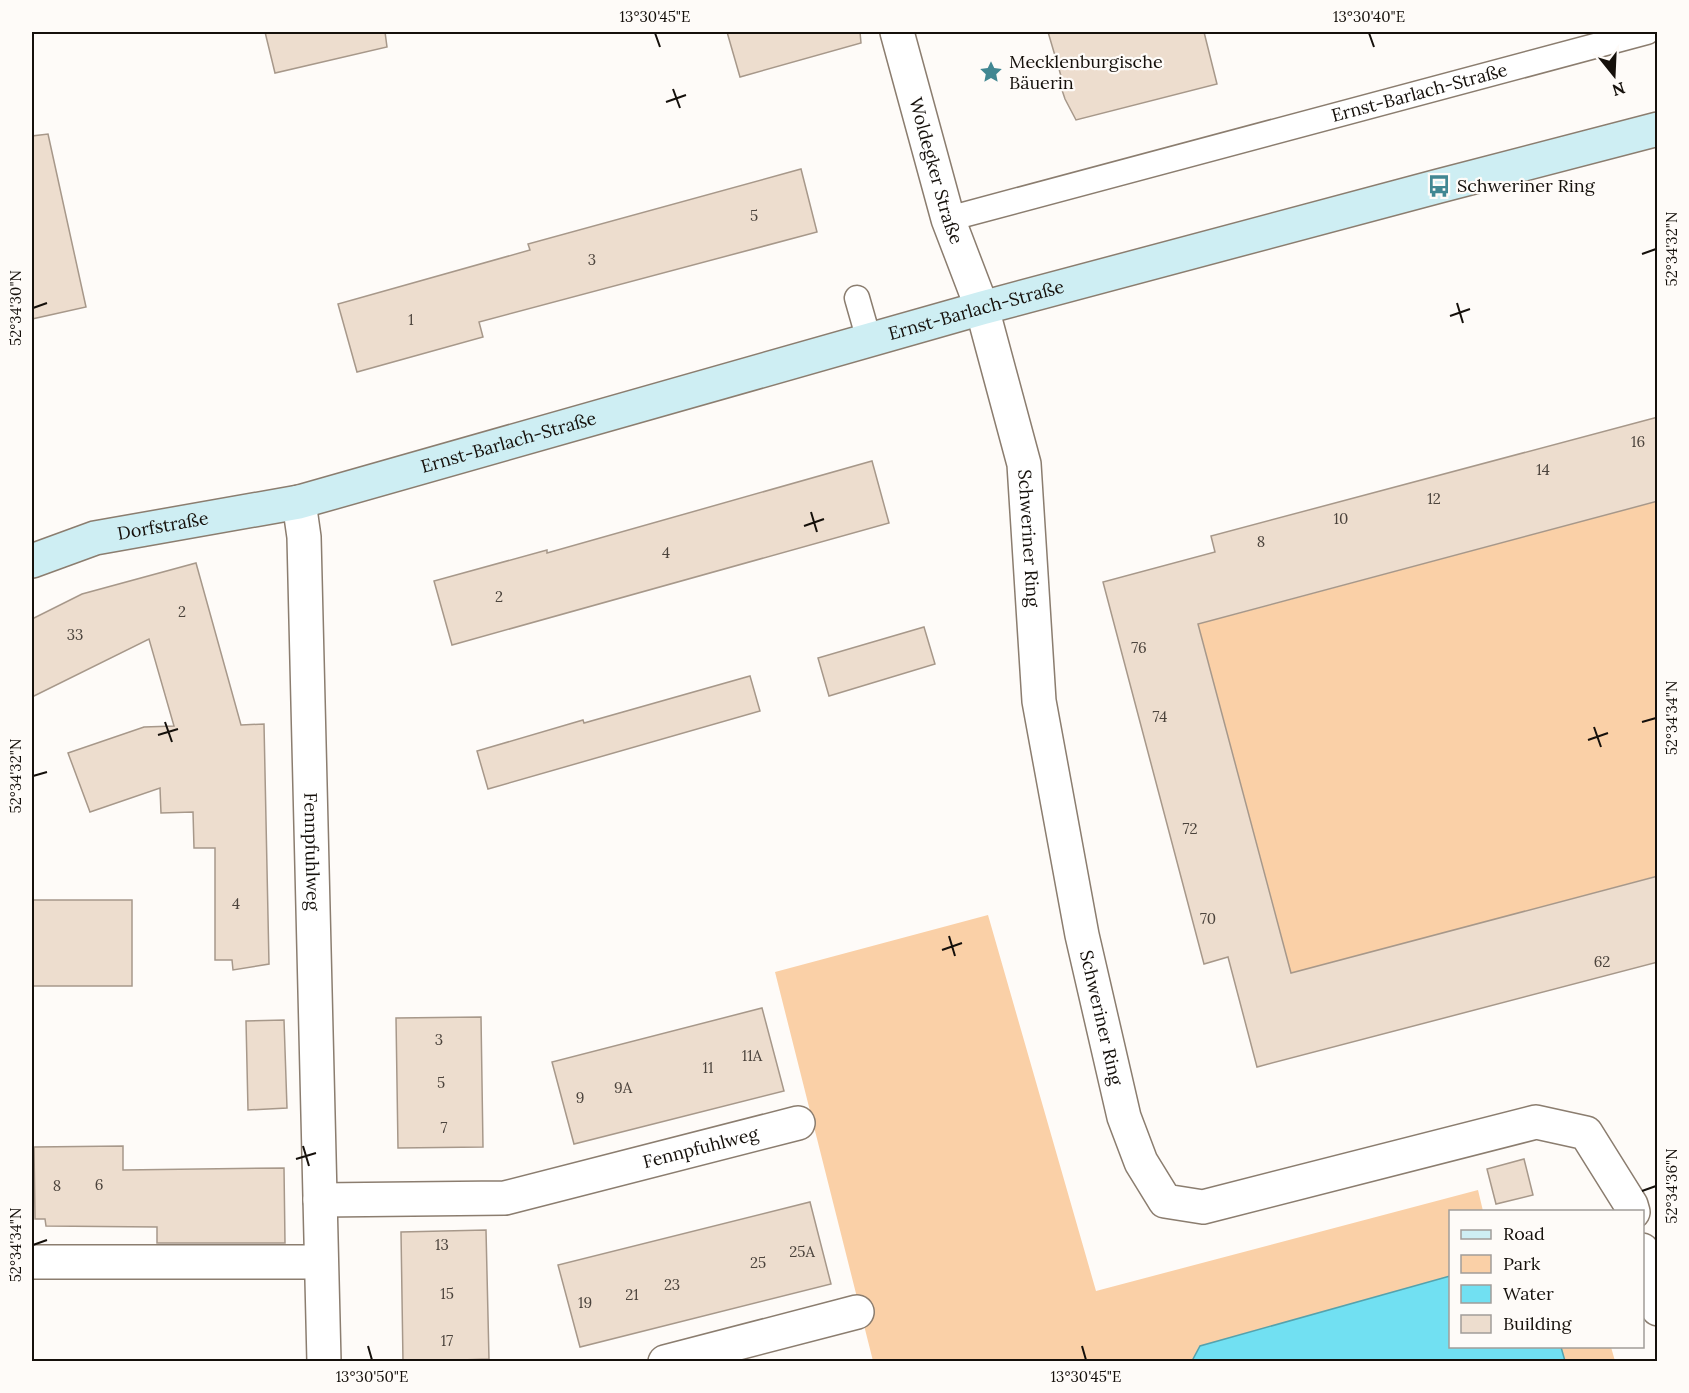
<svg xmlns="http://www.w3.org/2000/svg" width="1689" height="1393" viewBox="0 0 1689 1393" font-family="Lora,serif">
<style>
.green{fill:#fad0a7}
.water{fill:#71e0f2;stroke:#55a2ad;stroke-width:1.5}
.building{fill:#edddce;stroke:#a7988a;stroke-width:1.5}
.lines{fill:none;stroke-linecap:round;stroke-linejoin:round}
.lane-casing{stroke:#8b7d6f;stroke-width:27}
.street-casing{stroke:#8b7d6f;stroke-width:36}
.secondary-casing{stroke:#8b7d6f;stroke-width:36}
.lane{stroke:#fff;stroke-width:24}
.street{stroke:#fff;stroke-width:33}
.secondary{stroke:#ceeef3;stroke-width:33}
.ticks{fill:none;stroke:#15100b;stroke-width:2}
.labels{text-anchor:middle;stroke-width:4.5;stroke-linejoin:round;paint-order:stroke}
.number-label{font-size:15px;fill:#4b433c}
.poi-label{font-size:18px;fill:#15100b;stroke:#fefbf8;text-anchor:start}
.street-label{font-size:18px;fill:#15100b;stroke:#fefbf8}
.neatline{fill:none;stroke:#15100b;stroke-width:2}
.ticks-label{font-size:15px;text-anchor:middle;fill:#15100b}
</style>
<rect width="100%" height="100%" fill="#fefbf8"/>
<g class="green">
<path d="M1657,501V876L1274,978L1283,942L1192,601L1233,615Z"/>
<path d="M988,915L1096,1291L1478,1190L1483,1211L1450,1212V1346L1611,1347L1615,1361H873L775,972Z"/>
</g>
<path class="water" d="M1450,1276V1346L1561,1347L1565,1361H1192L1200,1346Z"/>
<g class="building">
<path d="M265,32H385L387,47L275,73Z"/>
<path d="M727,32H860L861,43L740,77Z"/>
<path d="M1048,32H1204L1217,84L1076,120L1065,99L1058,78L1061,76Z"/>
<path d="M48,134L86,307L32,319V136Z"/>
<path d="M801,169L817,232L479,322L483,337L357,372L338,304L530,250L528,244Z"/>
<path d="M1658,417V501L1198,624L1291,973L1658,876V962L1257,1067L1228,957L1204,964L1103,582L1215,552L1211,536Z"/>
<path d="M872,461L889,523L452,645L434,581L547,550V553Z"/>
<path d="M196,563L241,725L264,724L269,964L233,970L232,960H215V848H194L193,812L161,813L160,788L90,812L68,753L144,727L174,726L149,639L32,697V619L82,594Z"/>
<path d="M924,627L935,664L829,696L818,658Z"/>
<path d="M750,676L760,711L488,789L477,751L583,720L584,723Z"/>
<rect x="32" y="900" width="100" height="86"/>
<path d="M762,1008L784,1091L574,1144L552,1062Z"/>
<path d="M481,1017L483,1147L398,1148L396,1018Z"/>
<path d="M284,1020L287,1108L248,1110L246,1021Z"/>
<path d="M123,1146V1170L284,1168L285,1243H157V1227L46,1226L45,1219H35L34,1147Z"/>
<path d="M1524,1159L1533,1195L1496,1204L1487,1169Z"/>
<path d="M810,1202L831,1284L580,1347L558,1265Z"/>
<path d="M486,1230L489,1359L403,1362L401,1232Z"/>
</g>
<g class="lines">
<g class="lane-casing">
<g id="lane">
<path id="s1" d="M948,219L1647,32"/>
<path d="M857,298L869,340"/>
</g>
</g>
<g class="street-casing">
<g id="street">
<path id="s2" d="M897,32L948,219L982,308L1024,464L1039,701L1082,935L1124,1117L1141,1162L1165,1201L1203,1207L1536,1122L1586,1133L1631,1205L1633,1212"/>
<path id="s3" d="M299,502L304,537L324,1362"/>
<path id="s4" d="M320,1200L505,1198L798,1123"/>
<path d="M1642,1250L1658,1309"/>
<path d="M32,1262H321"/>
<path d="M665,1362L857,1312"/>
</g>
</g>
<g class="secondary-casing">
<g id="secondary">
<path id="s5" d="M32,561L95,538L299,502L982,308L1439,186L1658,129"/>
</g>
</g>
<use href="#lane" class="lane"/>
<use href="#street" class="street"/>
<use href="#secondary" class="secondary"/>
</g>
<path class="ticks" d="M655,33L660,47M1369,33L1374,47M673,89L680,108M666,102L686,95M1642,254L1656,249M1457,303L1463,323M33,308L47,303M1450,316L1470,309M811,512L817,532M804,526L824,519M165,722L172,742M1642,722L1656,718M1594,727L1601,747M158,735L178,729M1588,740L1608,733M33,776L47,772M949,936L955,956M942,950L962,943M303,1146L309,1166M296,1159L316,1153M1642,1191L1656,1186M33,1245L47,1240M368,1346L372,1360M1082,1346L1086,1360"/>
<defs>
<g id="sight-bare" transform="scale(1.8)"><path d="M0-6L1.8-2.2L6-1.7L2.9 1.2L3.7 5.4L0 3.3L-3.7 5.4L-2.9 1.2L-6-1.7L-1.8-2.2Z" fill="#418792" stroke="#fefbf8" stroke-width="2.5" paint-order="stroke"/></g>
<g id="bus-bare" transform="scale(1.8)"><path d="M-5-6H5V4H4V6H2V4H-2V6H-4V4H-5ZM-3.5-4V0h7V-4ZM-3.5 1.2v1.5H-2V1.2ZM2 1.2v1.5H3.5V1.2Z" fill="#418792" stroke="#fefbf8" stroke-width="2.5" paint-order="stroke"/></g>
</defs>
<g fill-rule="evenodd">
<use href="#sight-bare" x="991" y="72"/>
<use href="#bus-bare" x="1439" y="186"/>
</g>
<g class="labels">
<g class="number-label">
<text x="754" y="221">5</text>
<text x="592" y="265">3</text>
<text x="411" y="325">1</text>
<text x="1638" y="447">16</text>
<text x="1543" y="475">14</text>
<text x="1434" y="504">12</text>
<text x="1341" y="524">10</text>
<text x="1261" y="547">8</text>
<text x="666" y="558">4</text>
<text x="499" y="602">2</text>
<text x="182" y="617">2</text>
<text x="75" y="640">33</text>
<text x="1139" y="653">76</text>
<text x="1160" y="722">74</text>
<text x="1190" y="834">72</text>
<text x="236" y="909">4</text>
<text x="1208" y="924">70</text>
<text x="1602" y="967">62</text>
<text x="439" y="1045">3</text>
<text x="752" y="1061">11A</text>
<text x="708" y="1073">11</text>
<text x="441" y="1088">5</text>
<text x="623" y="1093">9A</text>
<text x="580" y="1103">9</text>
<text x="444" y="1133">7</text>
<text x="99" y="1190">6</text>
<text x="57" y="1191">8</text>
<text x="442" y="1250">13</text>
<text x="802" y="1257">25A</text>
<text x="758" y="1268">25</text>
<text x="672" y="1290">23</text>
<text x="447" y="1299">15</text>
<text x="632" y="1300">21</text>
<text x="585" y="1308">19</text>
<text x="447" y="1346">17</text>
</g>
<g class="poi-label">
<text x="1009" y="68">Mecklenburgische<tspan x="1009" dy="21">Bäuerin</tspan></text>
<text x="1457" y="192">Schweriner Ring</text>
</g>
<g class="street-label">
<text dy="6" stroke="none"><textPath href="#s1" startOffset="488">Ernst-Barlach-Straße</textPath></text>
<text dy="6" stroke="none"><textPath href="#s2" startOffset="144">Woldegker Straße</textPath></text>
<text dy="6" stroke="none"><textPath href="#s5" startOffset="978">Ernst-Barlach-Straße</textPath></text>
<text dy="6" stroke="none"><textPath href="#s5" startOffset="492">Ernst-Barlach-Straße</textPath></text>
<text dy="6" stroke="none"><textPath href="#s5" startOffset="136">Dorfstraße</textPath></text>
<text dy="6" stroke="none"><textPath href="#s2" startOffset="525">Schweriner Ring</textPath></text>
<text dy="6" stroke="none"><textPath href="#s3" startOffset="350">Fennpfuhlweg</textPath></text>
<text dy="6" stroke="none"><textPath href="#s2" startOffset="1011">Schweriner Ring</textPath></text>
<text dy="6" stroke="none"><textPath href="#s4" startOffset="387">Fennpfuhlweg</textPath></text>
</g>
</g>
<rect width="1689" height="1393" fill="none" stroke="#fefbf8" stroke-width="66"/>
<rect x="1449" y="1210" width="195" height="138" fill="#fefbf8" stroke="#a19d99" stroke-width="1.5"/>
<rect x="1461" y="1230" width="30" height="9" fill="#ceeef3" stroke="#a19d99" stroke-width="1.5"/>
<text x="1503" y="1240" font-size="18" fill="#15100b">Road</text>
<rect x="1461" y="1255" width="30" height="18" fill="#fad0a7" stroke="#a19d99" stroke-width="1.5"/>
<text x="1503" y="1270" font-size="18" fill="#15100b">Park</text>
<rect x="1461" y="1285" width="30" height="18" fill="#71e0f2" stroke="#a19d99" stroke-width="1.5"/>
<text x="1503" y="1300" font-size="18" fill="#15100b">Water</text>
<rect x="1461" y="1315" width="30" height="18" fill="#edddce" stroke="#a19d99" stroke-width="1.5"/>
<text x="1503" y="1330" font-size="18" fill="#15100b">Building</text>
<g transform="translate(1614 75) rotate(162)" stroke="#fefbf8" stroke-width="4.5" paint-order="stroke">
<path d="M0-4.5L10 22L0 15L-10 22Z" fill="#15100b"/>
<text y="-9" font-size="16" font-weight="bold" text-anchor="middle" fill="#15100b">N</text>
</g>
<rect x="33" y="33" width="1623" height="1327" class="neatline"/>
<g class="ticks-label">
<text x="655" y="22">13°30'45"E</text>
<text x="1369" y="22">13°30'40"E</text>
<text transform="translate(1672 249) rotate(-90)" y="5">52°34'32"N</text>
<text transform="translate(16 308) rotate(-90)" y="5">52°34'30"N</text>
<text transform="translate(1672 718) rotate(-90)" y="5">52°34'34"N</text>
<text transform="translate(16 776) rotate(-90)" y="5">52°34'32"N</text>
<text transform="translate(1672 1186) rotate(-90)" y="5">52°34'36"N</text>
<text transform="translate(16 1245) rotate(-90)" y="5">52°34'34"N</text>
<text x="372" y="1382">13°30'50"E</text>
<text x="1086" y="1382">13°30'45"E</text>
</g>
</svg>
